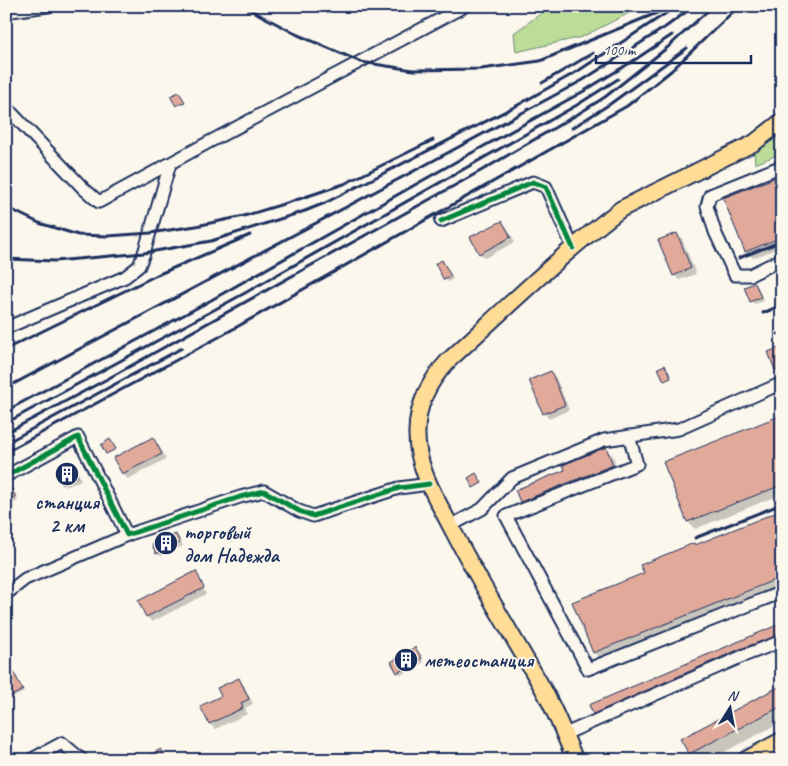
<svg xmlns="http://www.w3.org/2000/svg" width="788" height="766" viewBox="0 0 788 766" font-family="Caveat,sans-serif">
<style>
.green{fill:#bbdd97;stroke:#6b867a}
.shadow{fill:#0003}
.building{fill:#e1a99a;stroke:#1b2f5e}
.lines{fill:none;stroke-linecap:round;stroke-linejoin:round}
.minor-casing{stroke:#1b2f5e;stroke-width:15}
.major-casing{stroke:#1b2f5e;stroke-width:19}
.minor{stroke:#fbf7ec;stroke-width:11}
.major{stroke:#ffdd96;stroke-width:15}
.rail{stroke:#1b2f5e;stroke-width:3}
.cycleway-casing{stroke:#fbf7ec;stroke-width:8}
.cycleway{stroke:#00873e;stroke-width:5}
.labels{text-anchor:middle;stroke-width:4;stroke-linejoin:round;paint-order:stroke}
.poi-label{font-size:20px;font-weight:bold;fill:#1b2f5e;stroke:#fbf7ec;text-anchor:start}
</style>
<rect width="100%" height="100%" fill="#fbf7ec"/>
<filter id="ink" filterUnits="userSpaceOnUse"><feTurbulence type="fractalNoise" baseFrequency=".02" numOctaves="2"/><feDisplacementMap in="SourceGraphic" scale="10" xChannelSelector="R" yChannelSelector="G"/><feConvolveMatrix kernelMatrix="1 2 1 2 8 2 1 2 1" color-interpolation-filters="sRGB"/></filter>
<g filter="url(#ink)">
<g class="green">
<path d="M551,6H643L582,37L516,52L514,33Z"/>
<path d="M782,135V153L755,164L754,152Z"/>
</g>
<g class="shadow">
<path d="M782,176V247L753,258L746,251Z"/>
<path d="M502,222L507,227L515,242L485,258L480,253Z"/>
<path d="M677,234L682,239L696,274L679,280L674,275Z"/>
<path d="M442,261L445,264L453,279L448,282L445,279Z"/>
<path d="M754,284L758,287L763,301L755,304L751,301Z"/>
<path d="M782,348V372L779,373L776,370Z"/>
<path d="M551,373L556,378L569,410L549,419L544,413Z"/>
<path d="M782,416V494L695,529L688,522L665,463Z"/>
<path d="M153,439L158,444L166,459L128,479L123,474L115,459Z"/>
<path d="M606,449L613,456L619,473L528,509L521,502L517,491L566,471Z"/>
<path d="M72,466L76,469L81,480L66,487L63,483Z"/>
<path d="M9,487L13,490L18,501L6,506V488Z"/>
<path d="M782,512V587L601,659L594,652L645,574L695,546Z"/>
<path d="M176,535L179,538L183,546L160,556L157,553Z"/>
<path d="M195,573L200,577H197L206,594L208,593L152,622L147,617L139,601Z"/>
<path d="M782,624V635L742,650L595,714L594,713Z"/>
<path d="M418,652L424,662L401,675L398,672Z"/>
<path d="M6,658L24,692L6,701V690L12,687L6,677Z"/>
<path d="M238,680L244,685L253,704L245,708L247,714L215,729L210,724L202,707L223,697Z"/>
<path d="M782,687V722L709,760H696L690,754L682,739Z"/>
</g>
<g class="building">
<path d="M179,92L185,102L176,106L170,96Z"/>
<path d="M782,175V237L745,252L723,198Z"/>
<path d="M502,221L511,237L479,254L470,237Z"/>
<path d="M677,233L691,268L673,276L658,240Z"/>
<path d="M442,260L451,276L444,280L435,264Z"/>
<path d="M755,283L761,297L750,302L744,287Z"/>
<path d="M782,347V368L775,370L768,352Z"/>
<path d="M665,365L671,378L664,381L658,368Z"/>
<path d="M551,371L565,405L543,414L529,380Z"/>
<path d="M782,415V485L687,522L663,462Z"/>
<path d="M153,437L162,454L122,474L113,458Z"/>
<path d="M110,439L116,449L106,454L101,445Z"/>
<path d="M606,447L613,465L520,502L515,490L565,470L563,465Z"/>
<path d="M73,465L78,476L62,484L57,472Z"/>
<path d="M476,473L482,483L473,488L468,478Z"/>
<path d="M6,483H8L16,497L6,502Z"/>
<path d="M782,510V577L593,653L572,602L644,573L640,565L694,543L695,545Z"/>
<path d="M176,534L180,543L156,554L152,544Z"/>
<path d="M196,571L204,588L146,617L138,601Z"/>
<path d="M782,623V634L740,649L593,714L589,705Z"/>
<path d="M415,647L422,658L397,673L391,662Z"/>
<path d="M6,658L23,690L6,699V689L10,687L6,679Z"/>
<path d="M239,678L249,699L241,703L243,708L209,724L200,706L221,696L217,688Z"/>
<path d="M782,685V706L689,754L680,739Z"/>
<path d="M161,749L167,760H139Z"/>
</g>
<g class="lines">
<g class="minor-casing">
<g id="minor">
<path d="M6,15L11,11L48,6"/>
<path d="M6,107L83,188L99,202L211,141L465,6"/>
<path d="M782,166L710,195L707,206L715,232L735,275H750L782,259"/>
<path d="M441,221L533,182L546,187L573,248"/>
<path d="M6,328L125,277L139,266L144,253L170,164"/>
<path d="M629,436L637,464L506,516L588,669L782,592"/>
<path d="M6,476L78,437L127,535"/>
<path d="M450,526L482,509L512,478L604,440L679,429L782,383"/>
<path d="M6,594L25,579L127,535L240,497L264,491L299,511L313,516L399,488L429,484"/>
<path d="M565,734L743,656L782,641"/>
<path d="M771,746L778,760"/>
<path d="M30,760L62,743L82,760"/>
</g>
</g>
<g class="major-casing">
<g id="major">
<path d="M575,760C565,735 555,710 542,687C511,633 478,580 450,525C435,496 416,466 417,432C417,405 430,380 448,361C505,309 560,255 621,209L754,143L782,121"/>
<path d="M745,760L782,740"/>
</g>
</g>
<use href="#minor" class="minor"/>
<use href="#major" class="major"/>
<g class="rail">
<path d="M243,6L298,35L361,62L413,70L481,69L540,61L659,12"/>
<path d="M542,83L593,53"/>
<path d="M572,128L610,104L687,48"/>
<path d="M6,207L39,223L78,235L108,236L150,233L196,226L244,216L290,202L344,184L433,140"/>
<path d="M739,258L782,241"/>
<path d="M6,259L55,261L144,253L211,241L305,211L325,203L518,105L578,71L677,6"/>
<path d="M763,313L782,305"/>
<path d="M778,334L782,333"/>
<path d="M6,349L157,275L250,235"/>
<path d="M6,388L427,164L583,80L667,26L694,6"/>
<path d="M6,411L206,303L466,156L584,91L633,61L672,35"/>
<path d="M6,423L245,293L577,105L618,79"/>
<path d="M6,433L109,378L319,261L486,168L578,114L605,97L668,47L713,6"/>
<path d="M6,443L182,348"/>
<path d="M6,452L219,337L627,106L671,71L739,6"/>
<path d="M695,538L782,504"/>
</g>
<g class="cycleway-casing">
<g id="cycleway">
<path d="M441,221L533,182L546,187L573,248"/>
<path d="M6,476L78,437L127,535L240,497L264,491L299,511L313,516L399,488L429,484"/>
</g>
</g>
<use href="#cycleway" class="cycleway"/>
</g>
</g>
<defs>
<g id="building-disc" transform="scale(1.25)"><circle r="9.5" fill="#1b2f5e" stroke="#fbf7ec"/><path d="M-4-6H4V6H1V3H-1V6H-4ZM-2.5-4.3h1.7v1.8h-1.7ZM.8-4.3h1.7v1.8H.8ZM-2.5-1h1.7V.8h-1.7ZM.8-1h1.7V.8H.8Z" fill="#fff"/></g>
</defs>
<g fill-rule="evenodd">
<use href="#building-disc" x="67" y="474"/>
<use href="#building-disc" x="166" y="543"/>
<use href="#building-disc" x="406" y="660"/>
</g>
<g class="labels">
<g class="poi-label">
<text x="67" y="509" text-anchor="middle">станция<tspan x="67" dy="23">2 км</tspan></text>
<text x="184" y="539">торговый<tspan x="184" dy="23">дом Надежда</tspan></text>
<text x="424" y="667">метеостанция</text>
</g>
</g>
<rect width="788" height="766" fill="none" stroke="#fbf7ec" stroke-width="25"/>
<rect x="12" y="12" width="763" height="741" fill="none" stroke="#1b2f5e" stroke-width="2" filter="url(#ink)"/>
<g transform="translate(730 708) rotate(11)" stroke="#fbf7ec" stroke-width="4" paint-order="stroke">
<path d="M0-4L9 19L0 12L-9 19Z" fill="#1b2f5e"/>
<text y="-8" font-size="14" font-weight="bold" text-anchor="middle" fill="#1b2f5e">N</text>
</g>
<path d="M596 55v8h155v-8" fill="none" stroke="#1b2f5e" stroke-width="2.5"/>
<text x="603" y="55" font-size="15" fill="#1b2f5e" stroke="#fbf7ec" stroke-width="4" paint-order="stroke">100 m</text>
</svg>
